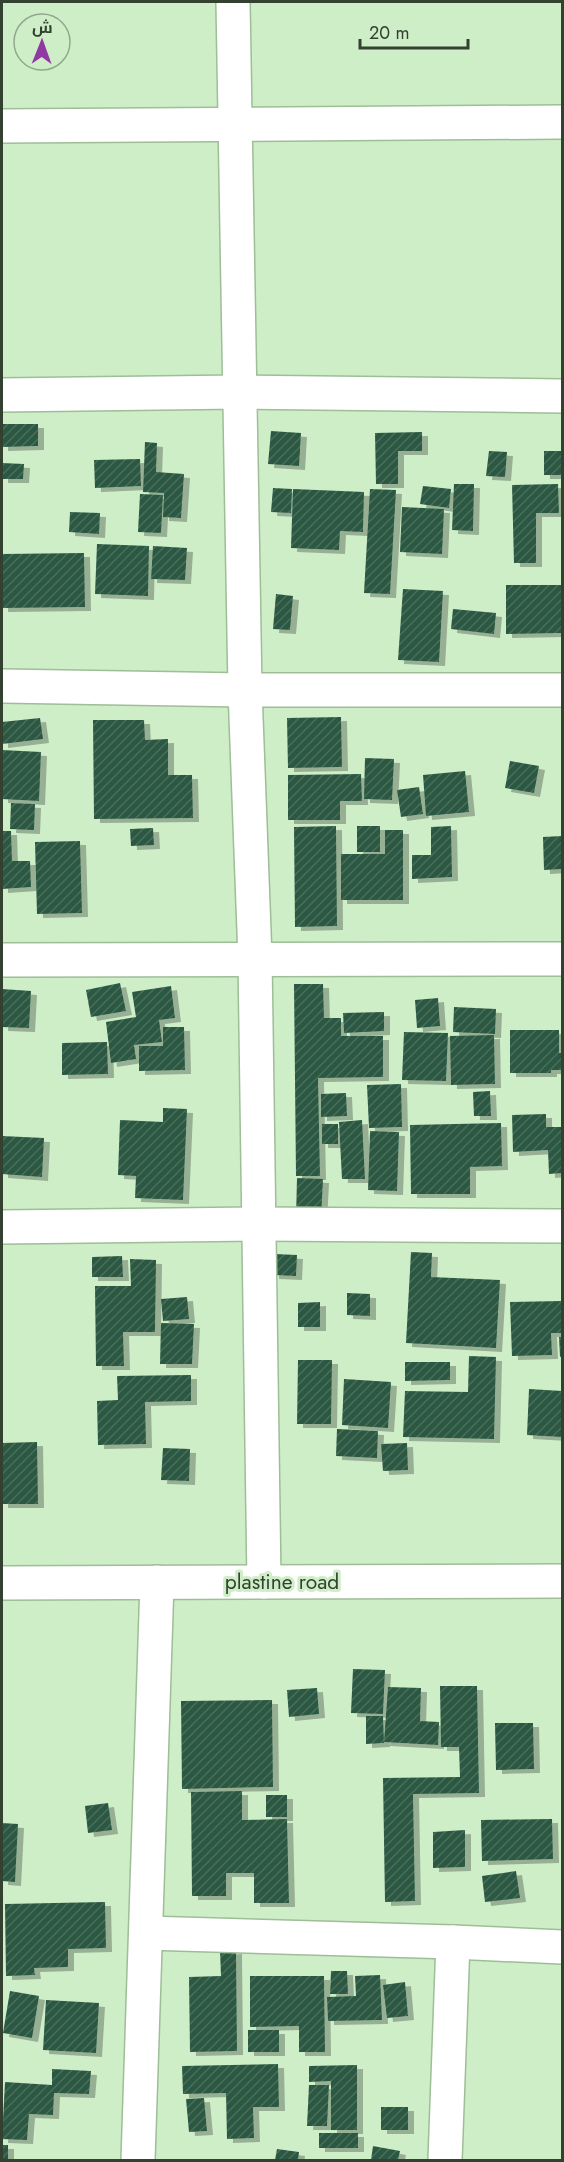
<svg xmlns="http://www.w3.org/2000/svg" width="564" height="2162" viewBox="0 0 564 2162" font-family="Jost,Cairo,sans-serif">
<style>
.building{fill:url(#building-hatch);filter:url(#shadow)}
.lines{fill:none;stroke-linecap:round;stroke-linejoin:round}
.minor-casing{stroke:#9ebd98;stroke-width:36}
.tertiary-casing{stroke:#9ebd98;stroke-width:36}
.minor{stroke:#fff;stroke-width:33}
.tertiary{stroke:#fff;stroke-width:33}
.labels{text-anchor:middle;stroke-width:6;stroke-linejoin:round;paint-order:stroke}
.street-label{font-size:21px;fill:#344131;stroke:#ceeec8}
</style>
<defs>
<pattern id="building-hatch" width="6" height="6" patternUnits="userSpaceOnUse" patternTransform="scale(1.5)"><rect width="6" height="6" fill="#2c5842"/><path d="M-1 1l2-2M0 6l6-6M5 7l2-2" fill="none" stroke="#4a6e5b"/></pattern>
<filter id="shadow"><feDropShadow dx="6" dy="4" stdDeviation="0" flood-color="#0004"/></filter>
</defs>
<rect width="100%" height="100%" fill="#ceeec8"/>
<g class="building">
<path d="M2,424H38V446L2,447Z"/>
<path d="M271,431L301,433L299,466L268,464Z"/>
<path d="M422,432V451H398V484H376L375,433Z"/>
<path d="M145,442L157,443L156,472L184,474L181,518L163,517L164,493L143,492Z"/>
<path d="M489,451L507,452L505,477L486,476Z"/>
<rect x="544" y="451" width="18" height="24"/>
<path d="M140,459L141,486L95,488L94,460Z"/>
<path d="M2,463L24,464L23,479H2Z"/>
<path d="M454,484H474L473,531L452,530Z"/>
<path d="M558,484L559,513H536V563H514L512,485Z"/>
<path d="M423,486L451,489L449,508L420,504Z"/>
<path d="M273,488L292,489L291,513L271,512Z"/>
<path d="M293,489L364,492L363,532L340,531L339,550L291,548Z"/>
<path d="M370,489L396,490L390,594L364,593Z"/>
<path d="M140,494L163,495L161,533L138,532Z"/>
<path d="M402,507L444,509L442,554L400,552Z"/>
<path d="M70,512L100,513L99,534L69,532Z"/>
<path d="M97,544L149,546L148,596L95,594Z"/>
<path d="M153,546L187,548L185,580L151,579Z"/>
<path d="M84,553L85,607L2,608V554Z"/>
<path d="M506,585H562V633L506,634Z"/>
<path d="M403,589L443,591L439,662L398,660Z"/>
<path d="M276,594L293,596L290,630L273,629Z"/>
<path d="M453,609L496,613L494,634L451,629Z"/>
<path d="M341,717L342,767L288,768L287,718Z"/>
<path d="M40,718L43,739L2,744V722Z"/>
<path d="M93,720H144L145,740L168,739V775H192L193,818L94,819Z"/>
<path d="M2,750L41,752L39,801L2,799Z"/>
<path d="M365,758L394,759L392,800L364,799Z"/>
<path d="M510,761L539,766L534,793L505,788Z"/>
<path d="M465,771L469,812L426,816L423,775Z"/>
<path d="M361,774L362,801H340V820H288V775Z"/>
<path d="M419,787L423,814L401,817L397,790Z"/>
<path d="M11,803L35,804L34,830L10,829Z"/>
<path d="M336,826L337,926L295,927L294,827Z"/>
<rect x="357" y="826" width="23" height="26"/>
<path d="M451,826L452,877L412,879V855H431V827Z"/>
<path d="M153,828L154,845L131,846L130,829Z"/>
<path d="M385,830H403V900H341V854H385Z"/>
<path d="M2,831H11L12,861H30L31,887L2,889Z"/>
<path d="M562,836V869L544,870L543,837Z"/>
<path d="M80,841L82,913L37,914L35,842Z"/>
<path d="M120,983L126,1011L91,1017L86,990Z"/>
<path d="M294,984H323L324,1018H341V1036H383V1077L318,1078L320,1176H296Z"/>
<path d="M171,986L175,1018L159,1020L162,1042L134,1045L136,1059L111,1063L106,1022L136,1017L132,992Z"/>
<path d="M2,989L31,991L29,1028L2,1027Z"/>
<path d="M438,998L440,1026L417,1028L415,1000Z"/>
<path d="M454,1007L496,1009L495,1034L453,1032Z"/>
<path d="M384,1012V1031L344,1033L343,1013Z"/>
<path d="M163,1027H184L185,1070L139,1071V1046H163Z"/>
<path d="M510,1030H559V1053H562V1070H551V1073H510Z"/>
<path d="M404,1032L448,1033L446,1081L402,1080Z"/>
<path d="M494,1035L495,1084L451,1085L450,1036Z"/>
<path d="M107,1042L108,1074L62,1075V1043Z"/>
<path d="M401,1084L402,1127L369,1128L367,1085Z"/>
<path d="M490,1091L491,1116H474L473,1092Z"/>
<path d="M346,1093L347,1116L321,1117V1094Z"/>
<path d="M163,1108L187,1109L183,1200L135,1198L136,1176L118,1175L120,1120L163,1122Z"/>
<path d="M546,1114V1127H562V1173L549,1174L548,1150L513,1152L512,1115Z"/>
<path d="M362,1120L365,1179H342L339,1122Z"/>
<path d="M501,1123L502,1166L470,1167V1194H411L410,1125Z"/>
<rect x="322" y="1124" width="16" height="20"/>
<path d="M370,1131L399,1132L397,1191L368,1190Z"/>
<path d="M2,1136L44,1138L42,1177L2,1174Z"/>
<path d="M297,1178L323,1179L321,1219L296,1218Z"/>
<path d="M411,1252L432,1253L431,1277L500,1280L496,1348L406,1343Z"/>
<path d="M274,1254L297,1255L296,1276L273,1275Z"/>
<path d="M122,1256L123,1277H92V1257Z"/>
<path d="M130,1259L156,1260L155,1332H123L124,1366H96L95,1286H131Z"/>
<path d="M347,1293L370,1294V1316L347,1315Z"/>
<path d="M187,1297L189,1319L163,1321L161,1299Z"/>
<path d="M562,1301V1333H551L552,1355L512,1356L510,1302Z"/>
<path d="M320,1302V1327H298V1303Z"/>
<path d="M161,1323L194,1324L192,1364H160Z"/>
<path d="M559,1337H562V1357H560Z"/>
<path d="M469,1356L496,1357L494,1439L403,1437L405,1391L468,1392Z"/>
<path d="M298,1360H332L331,1424H297Z"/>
<path d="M405,1362H450V1380L405,1381Z"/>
<path d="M191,1375V1401L145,1402L146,1444L98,1445L97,1401L118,1400L117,1376Z"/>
<path d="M344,1379L391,1382L388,1428L342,1425Z"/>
<path d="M529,1389L562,1391V1437L527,1435Z"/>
<path d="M337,1429L378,1431L377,1458L336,1456Z"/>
<path d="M37,1442L38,1504H2V1443Z"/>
<path d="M407,1443L408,1470L383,1471L381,1444Z"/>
<path d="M163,1448L190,1449L189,1481L161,1480Z"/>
<path d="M353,1669L385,1670L383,1714L351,1713Z"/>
<path d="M440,1686H477L479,1793L413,1794L415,1901L385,1902L383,1778L460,1777L459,1747H441Z"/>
<path d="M388,1687L421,1688L420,1721L439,1722L438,1745L384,1742Z"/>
<path d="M317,1688L319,1714L289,1717L287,1690Z"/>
<path d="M272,1700L273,1787L182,1789L181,1701Z"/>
<path d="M366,1716H383L384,1743L366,1744Z"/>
<path d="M495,1723H533L534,1769L496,1770Z"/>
<path d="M242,1791V1820L287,1819L289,1903H254V1873H226V1896H192L191,1792Z"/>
<rect x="266" y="1795" width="21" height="22"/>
<path d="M108,1803L112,1830L88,1833L85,1806Z"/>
<path d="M552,1819L553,1859L482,1861L481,1820Z"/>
<path d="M2,1823L18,1824L15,1882L2,1881Z"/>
<path d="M465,1830V1867L433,1868V1832Z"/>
<path d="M516,1871L520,1898L485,1902L482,1876Z"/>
<path d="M105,1902L106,1948L68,1949V1967L34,1968L35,1975L6,1976L5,1904Z"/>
<path d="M236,1950L237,2051L190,2052L189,1977L221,1976L220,1951Z"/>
<path d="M331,1971H347L348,1994H330Z"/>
<path d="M380,1975L382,2020L328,2021L327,1997L356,1996L355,1976Z"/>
<path d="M250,1976H324L325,2052H299V2026L250,2027Z"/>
<path d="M405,1982L408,2016L387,2018L383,1985Z"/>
<path d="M10,1991L39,1996L32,2038L3,2033Z"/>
<path d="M46,2000L99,2003L96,2053L43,2050Z"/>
<rect x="248" y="2030" width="31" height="22"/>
<path d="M278,2064L279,2107H253L254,2138L227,2139L226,2093L183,2094L182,2066Z"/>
<path d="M357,2065V2130H331V2081L309,2082V2066Z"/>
<path d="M52,2069L91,2071L89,2094L54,2093L53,2115L29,2114L27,2140L2,2139L5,2082L52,2085Z"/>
<path d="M309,2085H329L327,2126H307Z"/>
<path d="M204,2098L207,2131L189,2132L186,2099Z"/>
<rect x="381" y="2107" width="27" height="23"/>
<rect x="319" y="2133" width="39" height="15"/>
<rect x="2" y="2145" width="6" height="15"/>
<path d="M373,2146L400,2151L398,2160H371Z"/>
<path d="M277,2149L299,2152L298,2160H275Z"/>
</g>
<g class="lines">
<g class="minor-casing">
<g id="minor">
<path d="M233,2L245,690L255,958L264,1582"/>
<path d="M2,126L562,122"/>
<path d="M2,395L239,392L562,396"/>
<path d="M2,686L245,690H562"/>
<path d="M2,960L562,959"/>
<path d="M2,1227L260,1224L562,1226"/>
<path d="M146,1933L453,1942L562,1947"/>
<path d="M138,2160L157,1582"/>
<path d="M445,2160L453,1942"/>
</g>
</g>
<g class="tertiary-casing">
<path id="tertiary" d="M2,1583L562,1581"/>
</g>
<use href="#minor" class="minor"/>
<use href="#tertiary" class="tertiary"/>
</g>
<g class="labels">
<g class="street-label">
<text x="282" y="1589">plastine road</text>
</g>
</g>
<rect width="564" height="2162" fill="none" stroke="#344131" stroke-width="6"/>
<g transform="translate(42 42) rotate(1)"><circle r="28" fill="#ceeec8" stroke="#90a98c" stroke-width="1.5"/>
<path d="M0-4.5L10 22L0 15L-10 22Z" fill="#9238a3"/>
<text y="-9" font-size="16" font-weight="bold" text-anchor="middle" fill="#344131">ش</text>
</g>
<path d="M360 39v9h108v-9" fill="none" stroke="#344131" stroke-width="3"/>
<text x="369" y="39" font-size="18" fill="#344131" stroke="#ceeec8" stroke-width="4.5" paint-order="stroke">20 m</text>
</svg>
